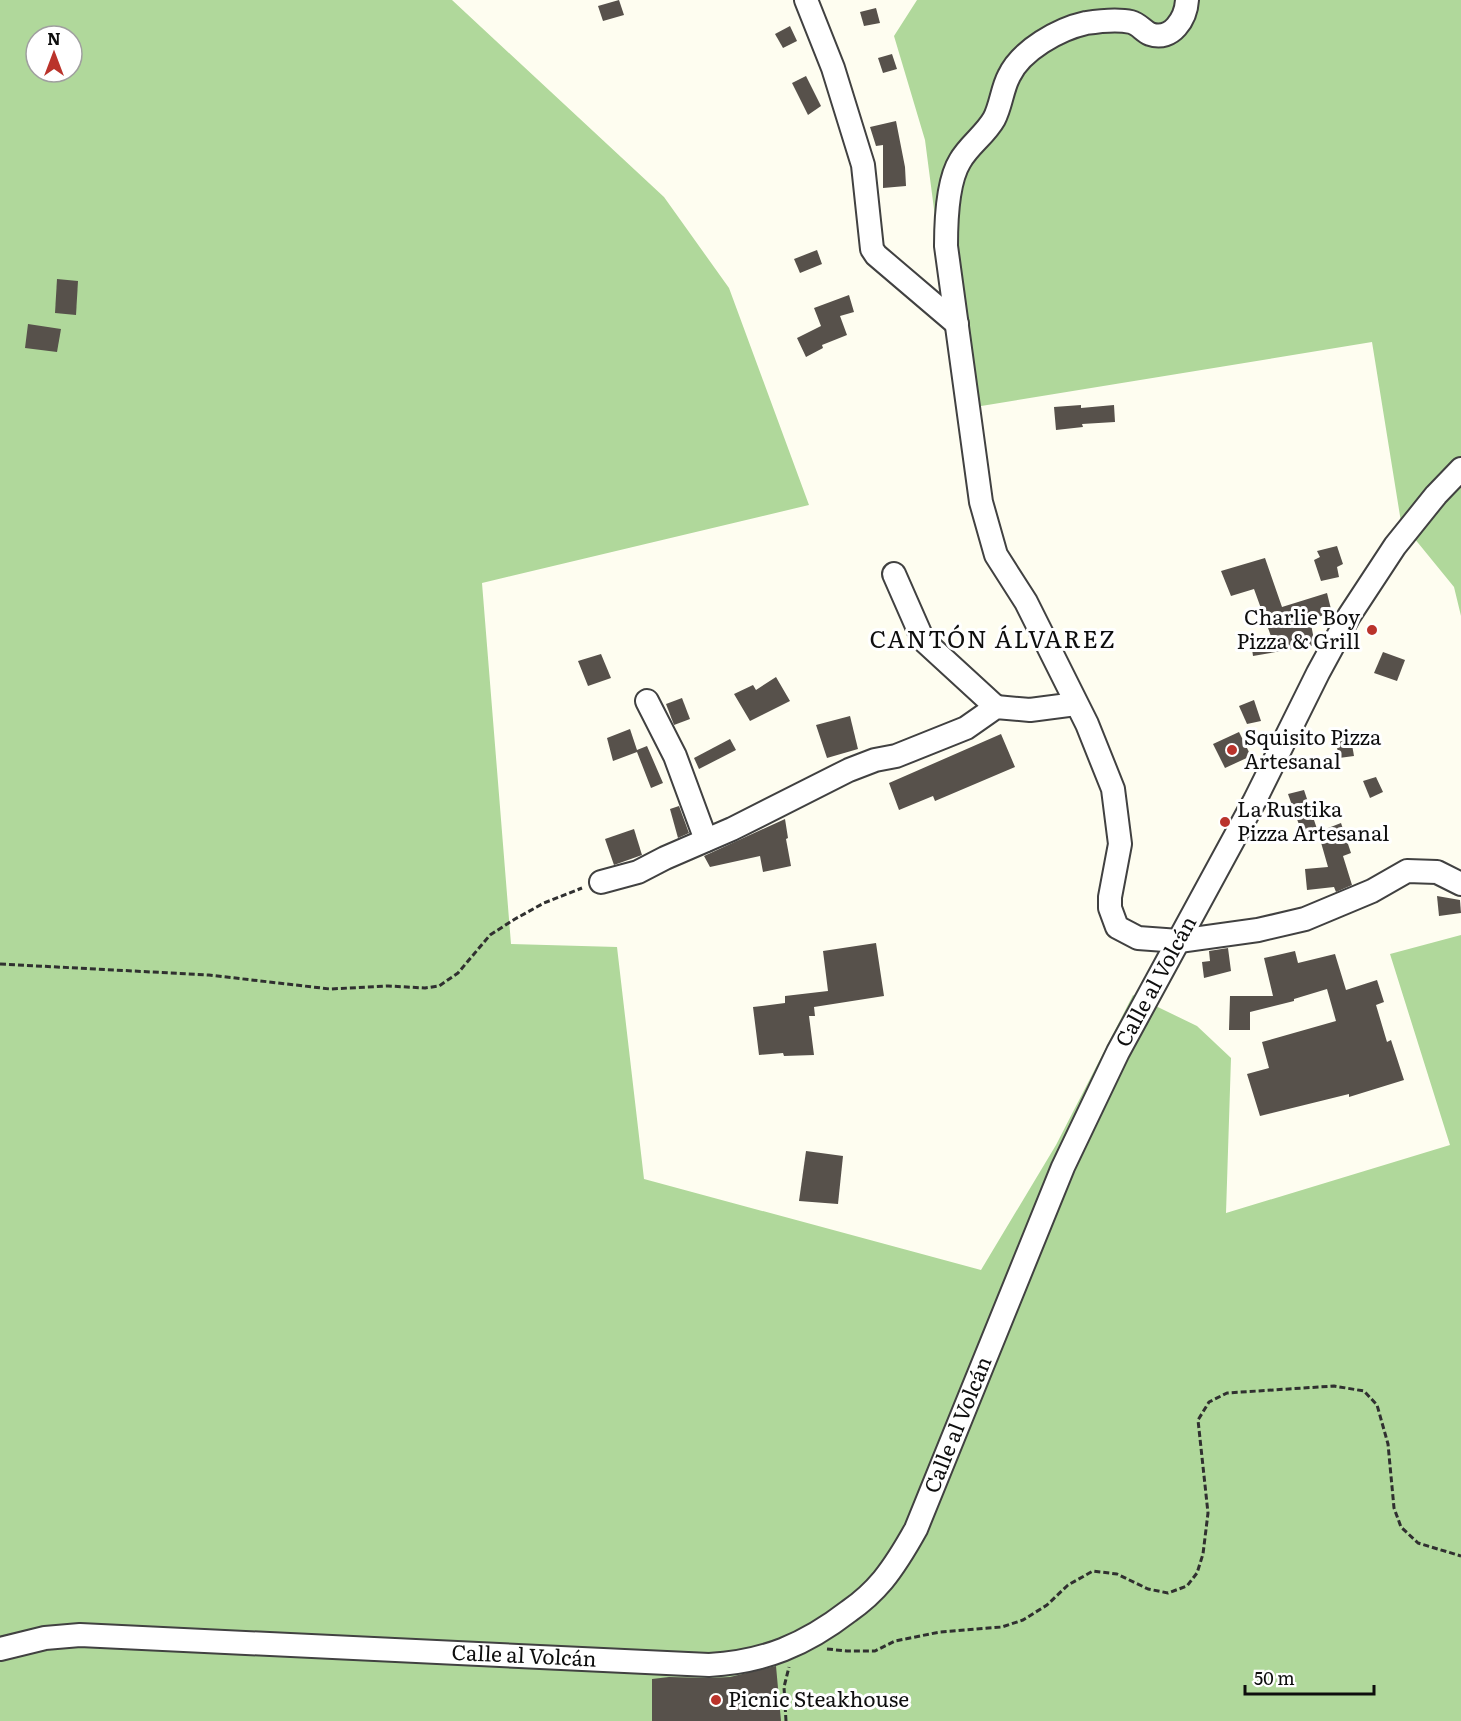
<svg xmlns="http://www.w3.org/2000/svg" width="1461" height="1721" viewBox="0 0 1461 1721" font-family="Literata,serif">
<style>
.forest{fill:#b0d89b;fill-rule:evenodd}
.building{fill:#57514b}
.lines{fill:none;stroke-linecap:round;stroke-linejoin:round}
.minor-casing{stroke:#414141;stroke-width:26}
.path{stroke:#303030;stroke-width:3;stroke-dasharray:6 3;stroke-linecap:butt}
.minor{stroke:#fff;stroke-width:22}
.poi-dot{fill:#ba332b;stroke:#fff;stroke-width:2}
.labels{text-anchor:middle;stroke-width:6;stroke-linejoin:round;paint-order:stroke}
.poi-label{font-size:21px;fill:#0e0e0e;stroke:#fff;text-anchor:start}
.street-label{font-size:21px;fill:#0e0e0e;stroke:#fff}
.quarter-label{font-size:24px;letter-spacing:1.5px;fill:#0e0e0e;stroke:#fff}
</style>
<rect width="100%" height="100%" fill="#fefdf0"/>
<g class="forest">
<path d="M0,0H452L664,197L729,288L809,505L482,583L511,944L617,947L644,1179L981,1270L1056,1145L1133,995L1197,1026L1231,1058L1226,1213L1450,1145L1390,954L1461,935V1721H0ZM36,36H72V72H36Z"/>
<path d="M917,0H1461V616L1454,587L1401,522L1372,342L969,408L944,286L925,140L894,36Z"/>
</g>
<g class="building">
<path d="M619,0L624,15L603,21L598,6Z"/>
<path d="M876,8L880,23L864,26L860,12Z"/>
<path d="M790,26L797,41L783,48L775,34Z"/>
<path d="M892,54L897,69L883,73L878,58Z"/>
<path d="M806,76L821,106L808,115L792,83Z"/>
<path d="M896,121L905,167L906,186L883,188V145L876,146L870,127Z"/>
<path d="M817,250L822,264L800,273L794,259Z"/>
<path d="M57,279L78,281L76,315L55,313Z"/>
<path d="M849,295L854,312L840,316L847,335L822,345L823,348L806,357L797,338L821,326L814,308Z"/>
<path d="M28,324L61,329L57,352L25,348Z"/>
<path d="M1081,405V408L1114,405L1115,422L1082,424L1083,427L1056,430L1054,407Z"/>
<path d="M1337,546L1343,564L1337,567L1339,577L1321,581L1314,560L1320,557L1317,551Z"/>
<path d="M1265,558L1282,607L1327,593L1332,613L1310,619L1315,645L1253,656L1251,642L1272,639L1254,589L1231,596L1221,571Z"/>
<path d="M1383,652L1405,660L1397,681L1374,673Z"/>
<path d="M601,654L611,678L588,686L578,661Z"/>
<path d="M776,677L790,701L750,721L734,694L753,685L756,690Z"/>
<path d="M682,698L690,719L674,725L666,704Z"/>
<path d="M1254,700L1261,721L1247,724L1239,706Z"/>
<path d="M850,716L858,749L827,758L816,725Z"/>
<path d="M630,729L637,750L647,746L663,783L651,788L637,752L613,761L607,738Z"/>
<path d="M1239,732L1251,756L1225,768L1213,744Z"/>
<path d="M1001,734L1015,767L935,801L933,796L899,810L889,783Z"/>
<path d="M730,739L736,750L699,769L694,758Z"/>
<path d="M1351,739L1354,756L1339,758L1336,742Z"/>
<path d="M1376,777L1383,792L1370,798L1363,781Z"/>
<path d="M1304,790L1317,829L1302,833L1288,794Z"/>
<path d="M679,806L689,833L678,838L670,809Z"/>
<path d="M785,819L788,838L786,839L791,866L763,872L760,856L710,867L704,856Z"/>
<path d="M1341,823L1351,853L1343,856L1352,885L1336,892L1334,887L1307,890L1305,869L1328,867L1318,832Z"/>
<path d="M634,829L642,855L614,865L605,839Z"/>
<path d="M1437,896L1460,900L1461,913L1439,916Z"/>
<path d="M876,943L884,996L814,1007L815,1016H809L814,1055L784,1056L783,1053L759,1055L753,1007L785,1003V996L828,991L823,951Z"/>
<path d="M1228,948L1231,971L1204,978L1202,962L1210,961L1209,951Z"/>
<path d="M1295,951L1298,963L1335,954L1346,990L1377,980L1384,1002L1376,1005L1387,1042L1391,1040L1404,1080L1349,1097V1094L1260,1116L1247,1074L1269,1068L1262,1042L1336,1021L1327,989L1294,999V1001L1250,1012V1030H1229L1230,996H1273L1264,958Z"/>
<path d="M806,1151L843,1156L838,1204L799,1201Z"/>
<path d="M776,1666L781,1721H652V1679L669,1677L708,1678L730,1677Z"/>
</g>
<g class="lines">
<g class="minor-casing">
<g id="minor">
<path d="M806,0L833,68L863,165L872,249L876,255L957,324"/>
<path d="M1187,0C1186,18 1172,42 1150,34C1143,31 1139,24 1131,22C1118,19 1099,21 1086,23C1059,29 1021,50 1009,76C1002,89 1001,106 994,119C985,135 969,145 960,161C947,182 946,222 946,246L981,502L996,555L1026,602L1087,724L1113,789L1120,844L1110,897V908L1117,927L1138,938L1179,941L1258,930L1305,919L1372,891L1407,871L1437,872L1461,884"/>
<path d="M894,574L923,640L996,707"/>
<path d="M647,701L675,756L706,840"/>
<path d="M601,882L638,872L665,858L732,829L849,770L875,760L896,756L966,728L996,707L1030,710L1076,704"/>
<path id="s1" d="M0,1649L45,1638L80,1635L709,1665C764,1662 805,1645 849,1611C862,1602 873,1592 883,1580C896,1564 906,1547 916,1529L1063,1167L1118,1052L1255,800L1318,673L1349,616L1395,546L1436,495L1461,469"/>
</g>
</g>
<g class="path">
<path d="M0,964L209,975L330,989L388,986L425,988L439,986L458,973L490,935L515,919L544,903L582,888"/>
<path d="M827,1649L847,1651H875L895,1641L940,1632L1002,1627L1023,1620L1047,1605L1068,1585L1093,1571L1117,1574L1148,1589L1168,1593L1187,1586L1197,1573L1203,1554L1208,1513L1198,1420L1209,1402L1227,1393L1334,1386L1364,1391L1377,1405L1388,1444L1394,1508L1401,1527L1418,1543L1461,1556"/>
<path d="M786,1721L784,1687L789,1667"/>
</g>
<use href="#minor" class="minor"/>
</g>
<g class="poi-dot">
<circle cx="1372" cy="630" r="6"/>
<circle cx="1232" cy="750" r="6"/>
<circle cx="1225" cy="822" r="6"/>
<circle cx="716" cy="1700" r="6"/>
</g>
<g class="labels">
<g class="poi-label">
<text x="1360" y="625" text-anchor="end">Charlie Boy<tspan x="1360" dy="24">Pizza &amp; Grill</tspan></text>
<text x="1244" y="745">Squisito Pizza<tspan x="1244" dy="24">Artesanal</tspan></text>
<text x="1237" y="817">La Rustika<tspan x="1237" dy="24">Pizza Artesanal</tspan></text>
<text x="728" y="1707">Picnic Steakhouse</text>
</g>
<g class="street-label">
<text dy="7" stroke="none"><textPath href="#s1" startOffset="1569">Calle al Volcán</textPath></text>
<text dy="7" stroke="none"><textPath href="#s1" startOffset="1083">Calle al Volcán</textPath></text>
<text dy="7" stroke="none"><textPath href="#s1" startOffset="526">Calle al Volcán</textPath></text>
</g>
<g class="quarter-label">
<text x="993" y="648">CANTÓN ÁLVAREZ</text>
</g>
</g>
<g transform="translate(54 54)"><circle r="28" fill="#ffffff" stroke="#9f9f9f" stroke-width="1.5"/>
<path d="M0-4.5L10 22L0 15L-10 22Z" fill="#ba332b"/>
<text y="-9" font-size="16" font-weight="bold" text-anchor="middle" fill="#0e0e0e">N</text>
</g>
<path d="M1245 1685v9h129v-9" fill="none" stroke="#0e0e0e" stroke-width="3"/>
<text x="1254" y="1685" font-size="18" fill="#0e0e0e" stroke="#ffffff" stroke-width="4.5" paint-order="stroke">50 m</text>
</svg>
